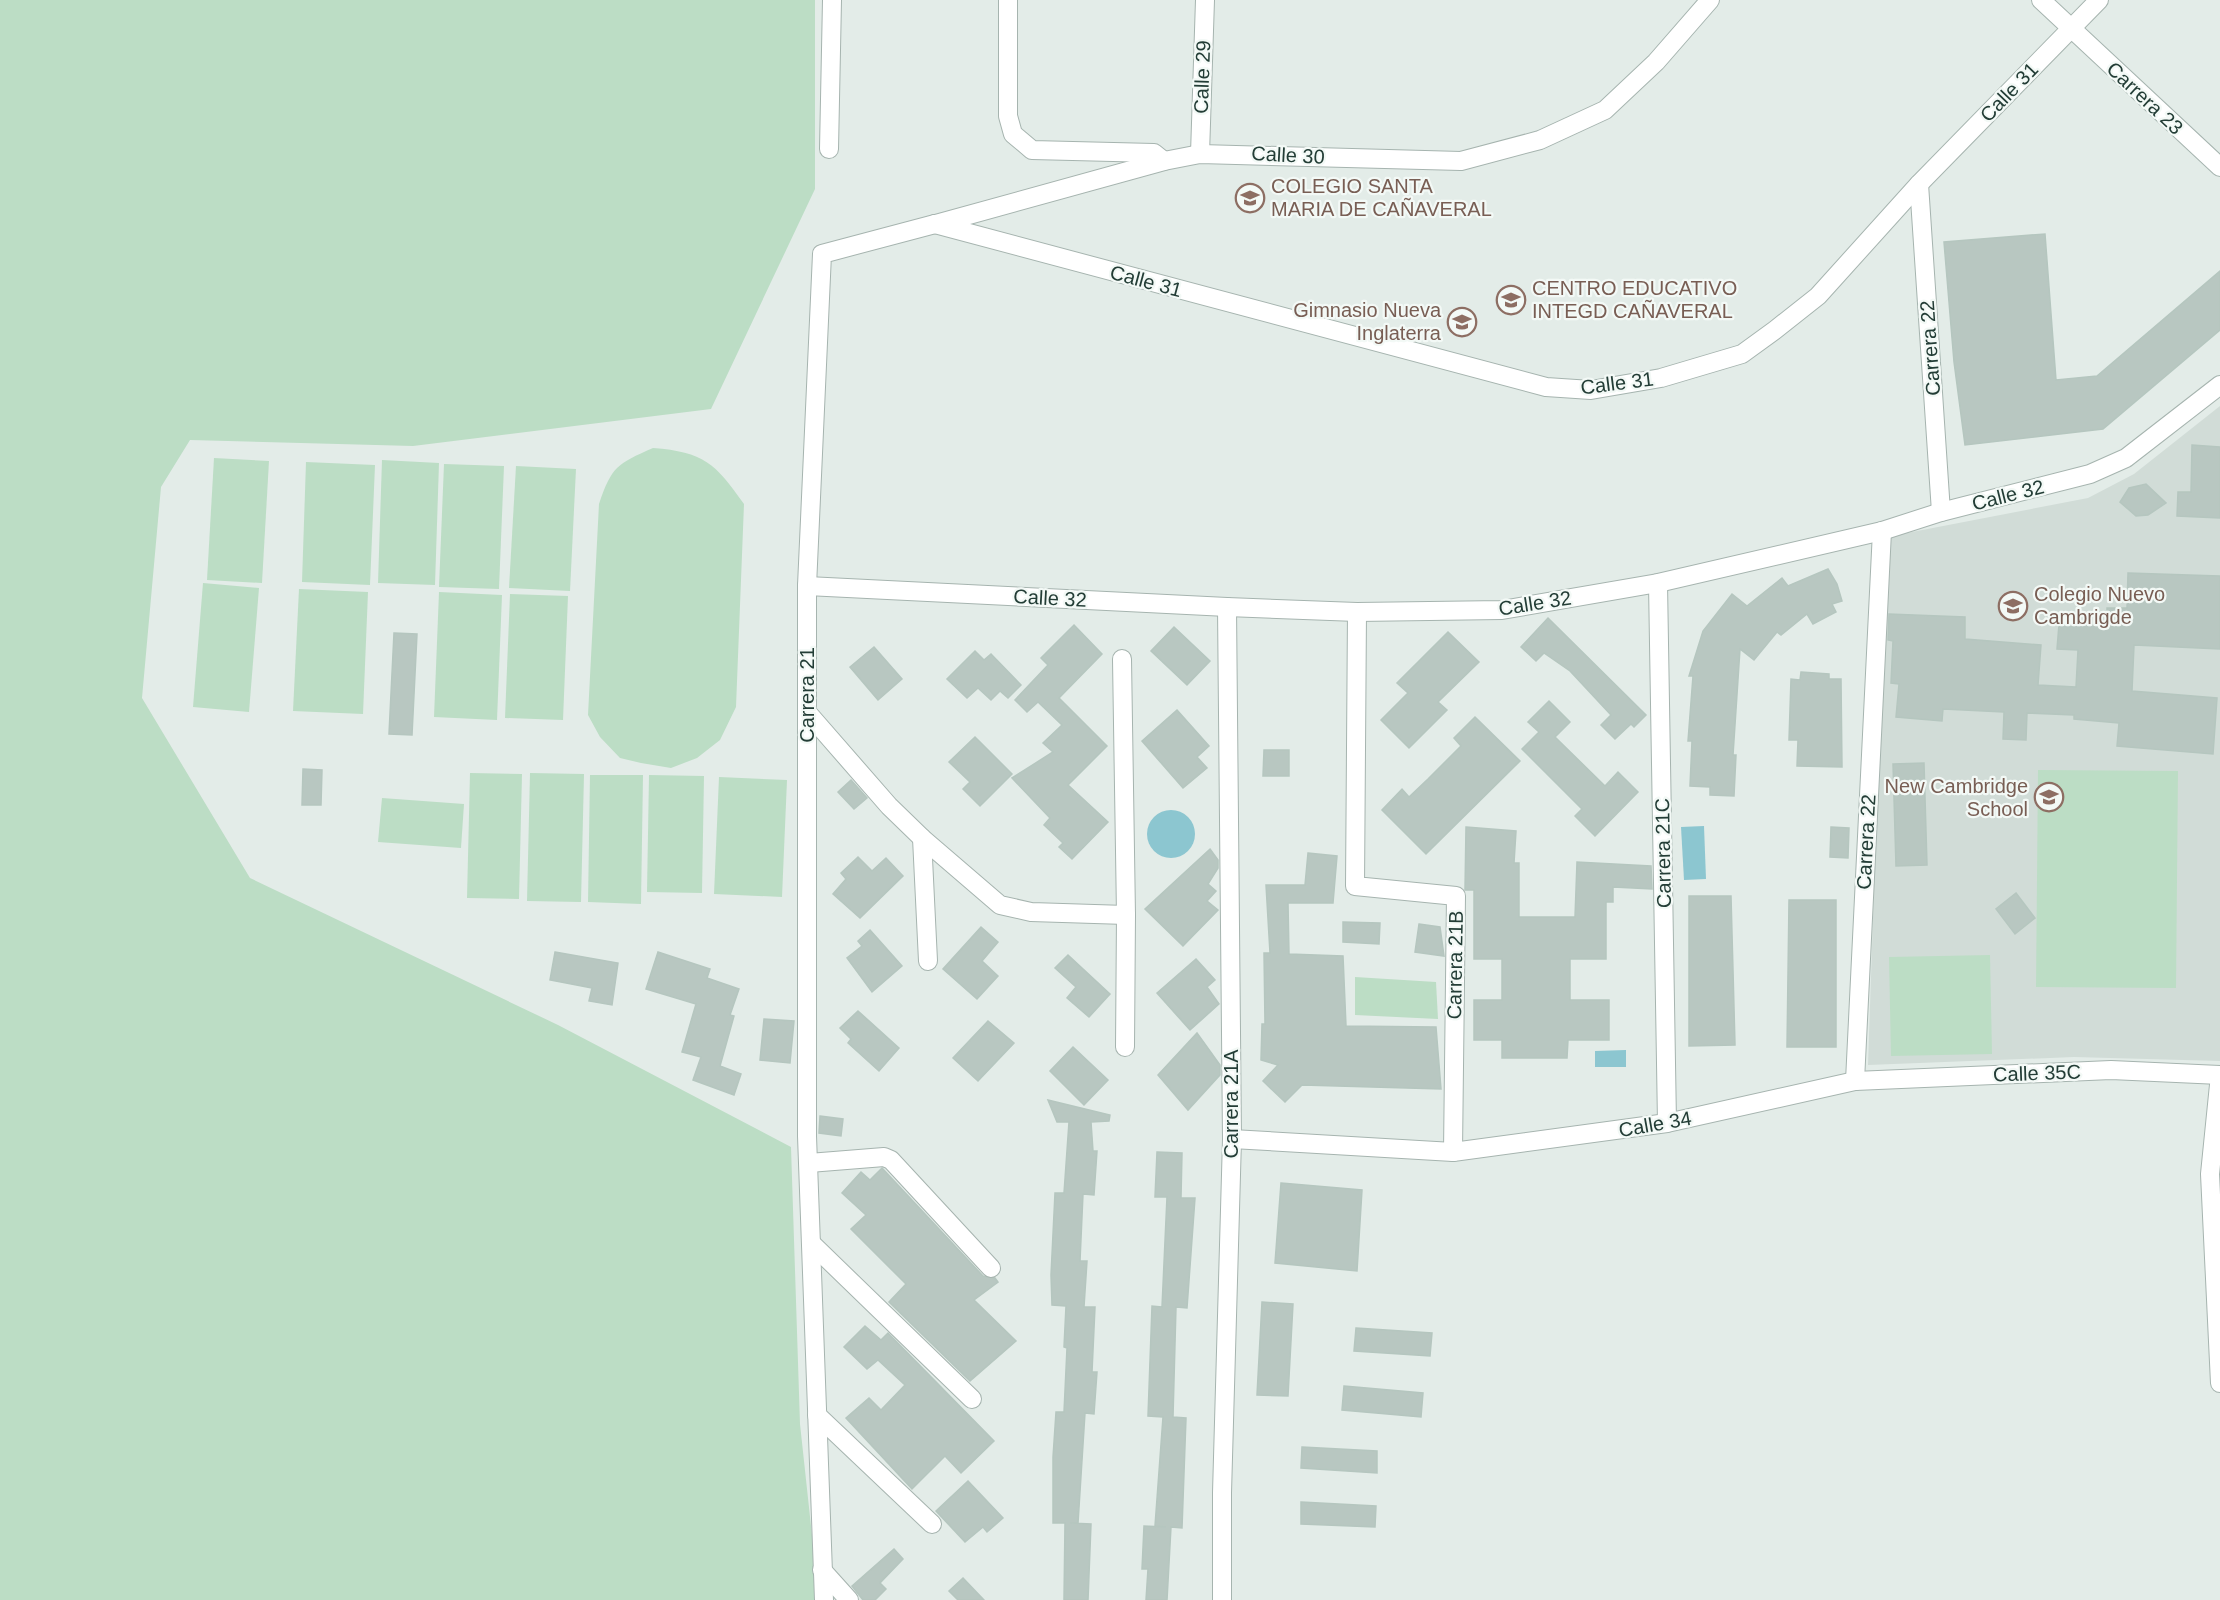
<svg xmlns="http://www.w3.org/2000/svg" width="2220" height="1600" viewBox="0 0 2220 1600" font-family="Arial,sans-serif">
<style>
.built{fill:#d1dcd7}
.green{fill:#bcddc5}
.water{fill:#8cc6d0}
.building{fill:#b8c7c1;stroke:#b5c6bf;stroke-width:1.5}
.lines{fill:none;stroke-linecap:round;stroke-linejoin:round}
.minor-casing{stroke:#a6b4af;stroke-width:20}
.tertiary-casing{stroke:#a6b4af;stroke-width:20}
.minor{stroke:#fff;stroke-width:18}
.tertiary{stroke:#fff;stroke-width:18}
.labels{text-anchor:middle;stroke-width:4.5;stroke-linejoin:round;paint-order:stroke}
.street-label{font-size:20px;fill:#233d36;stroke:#f3f9f6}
.education-label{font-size:20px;fill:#785e54;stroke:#f3f9f6;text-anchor:start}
</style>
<rect width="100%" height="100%" fill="#e3ece8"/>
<path class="built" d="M2220,406V1061L2074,1057L1868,1065L1886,537L2088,498L2134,474Z"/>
<g class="green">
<path d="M0,0H815V189L711,409L413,446L190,440L161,487L142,698L250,878L558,1025L791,1147L800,1424L819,1600H0Z"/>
<path d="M653,448C704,452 715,463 744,504L736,707L720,740L697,758L671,768L641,763L620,758L600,737L588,715L599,504C612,466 617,464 653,448Z"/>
<path d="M214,458L269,461L262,583L207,580Z"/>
<path d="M382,460L439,463L435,585L378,583Z"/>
<path d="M306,462L375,465L370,585L302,582Z"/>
<path d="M444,464L504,466L499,589L439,587Z"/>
<path d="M516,466L576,469L570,591L509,588Z"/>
<path d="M203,583L259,588L249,712L193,707Z"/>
<path d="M299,589L368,592L363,714L293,711Z"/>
<path d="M439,592L502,595L497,720L434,717Z"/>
<path d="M510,594L568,596L563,720L505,718Z"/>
<path d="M2038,770L2178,771L2176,988L2036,987Z"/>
<path d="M470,773L522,774L519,899L467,898Z"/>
<path d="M530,773L584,774L581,902L527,901Z"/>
<path d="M590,775H643L641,904L588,902Z"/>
<path d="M649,775L704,776L702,893L647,892Z"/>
<path d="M719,777L787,780L782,897L714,894Z"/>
<path d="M382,798L464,804L461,848L378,842Z"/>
<path d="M1990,955L1992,1054L1891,1056L1889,957Z"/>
<path d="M1355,977L1436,982L1438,1019L1355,1015Z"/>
</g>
<g class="water">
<circle cx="1171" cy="834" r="24"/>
<path d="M1704,826L1706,879L1684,880L1681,827Z"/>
<path d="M1626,1050V1067H1595V1051Z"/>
</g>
<g class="building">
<path d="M2045,234L2056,380L2097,376L2220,271V330L2103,429L1965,445L1954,362L1944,242Z"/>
<path d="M2192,445L2220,447V518L2177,516L2178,492H2191Z"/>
<path d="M2146,484L2166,503L2148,515L2136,516L2120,502L2129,488Z"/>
<path d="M1828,569L1837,584L1842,601L1832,604L1836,612L1813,624L1807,614L1781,635L1777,632L1754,660L1740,649L1733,755H1736L1734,796L1710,795V787L1690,786L1692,741H1688L1693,676H1689L1703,631L1732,594L1747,606L1782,578L1788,586Z"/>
<path d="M2128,573L2220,576V649L2134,645L2132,691L2217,698L2213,754L2117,746L2119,723L2074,719V715L2027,713L2026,740L2003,739L2004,712L1943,709L1942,721L1896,717L1899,684L1891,683L1893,641L1888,640L1889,614L1965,617V639L2041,645L2038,685L2076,687L2078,650L2057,649L2060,612L2107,615V608H2127Z"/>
<path d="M1548,618L1646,715L1634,727L1631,724L1615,739L1601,725L1611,715L1570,671L1544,653L1536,661L1521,647Z"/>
<path d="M1074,625L1102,654L1059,698L1107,746L1068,785L1108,822L1072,859L1059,847L1063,843L1044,825L1050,818L1012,778L1053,752L1043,743L1062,725L1038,702L1027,712L1015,700L1048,665L1041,658Z"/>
<path d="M1174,627L1210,661L1187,685L1151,651Z"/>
<path d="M1448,632L1479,662L1438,702L1447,710L1409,748L1381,720L1408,693L1397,683Z"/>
<path d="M394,633L417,634L412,735L389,734Z"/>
<path d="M874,647L902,679L878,700L850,667Z"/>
<path d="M975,651L984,660L991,654L1021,685L1008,698L1000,691L991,700L978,688L967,698L947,679Z"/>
<path d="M1801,672L1829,674V679H1841L1842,767L1797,766L1798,740H1789L1791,679L1800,680Z"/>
<path d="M1549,701L1570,722L1555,737L1605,786L1618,772L1638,792L1595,836L1575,816L1582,809L1522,749L1539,732L1528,722Z"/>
<path d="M1177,710L1209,746L1197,757L1207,768L1183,788L1142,741Z"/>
<path d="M1475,717L1520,761L1426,854L1382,810L1402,789L1409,797L1428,779L1461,746L1454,738Z"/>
<path d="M975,737L1012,774L980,806L963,789L970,782L949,762Z"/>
<path d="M1264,750H1289V776H1263Z"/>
<path d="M1924,763L1927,865L1896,866L1893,764Z"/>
<path d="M303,769L322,770L321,805H302Z"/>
<path d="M851,780L867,798L854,809L838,792Z"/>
<path d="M1466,827L1516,831L1514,863H1519V917H1575L1577,862L1651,866L1652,889L1613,887V902H1606V959H1570V1000H1609V1040H1568L1567,1058H1502V1040H1474V1000H1502V959H1474V890H1465Z"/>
<path d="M1831,827L1849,828L1848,858L1830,857Z"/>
<path d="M1210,849L1218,860V868L1208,884L1216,891L1207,901L1218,910L1183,946L1145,909Z"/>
<path d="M1308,853L1337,856L1333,903H1288L1289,954L1343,956L1346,1026L1436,1027L1441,1089L1302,1085L1285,1102L1263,1081L1278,1065L1261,1060L1262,1024H1265L1264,953H1270L1266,885H1305Z"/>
<path d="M858,857L872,871L886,858L903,876L860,918L833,894L846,879L841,873Z"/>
<path d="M2016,893L2035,918L2015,934L1996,909Z"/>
<path d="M1689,896H1731L1735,1045L1689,1046Z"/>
<path d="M1789,900H1836V1047H1787Z"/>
<path d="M1343,922L1380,923L1379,944L1343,942Z"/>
<path d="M1419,924L1440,927L1444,956L1415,952Z"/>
<path d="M981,927L998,942L982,961L998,976L977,999L943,969Z"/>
<path d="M870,930L902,966L872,992L847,958L862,946L858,941Z"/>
<path d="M555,952L618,963L612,1005L589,1001L592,988L550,980Z"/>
<path d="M658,952L710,969L707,978L739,989L730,1015L734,1016L720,1066L741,1074L734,1095L693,1080L701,1057L682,1052L696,1004L646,989Z"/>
<path d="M1068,955L1110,994L1089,1017L1067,998L1076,987L1055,968Z"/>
<path d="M1196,959L1215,980L1207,987L1219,1004L1190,1030L1157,993Z"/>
<path d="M858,1011L899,1048L879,1071L848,1043L851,1039L840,1028Z"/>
<path d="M764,1019L794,1021L790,1063L760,1060Z"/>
<path d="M988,1021L1014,1043L978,1081L953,1058Z"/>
<path d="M1197,1033L1220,1065V1075L1188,1110L1158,1075Z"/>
<path d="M1073,1047L1108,1080L1084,1105L1050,1071Z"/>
<path d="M1048,1100L1110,1115L1109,1121L1091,1122L1093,1151H1097L1094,1195L1083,1194L1080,1261H1087L1084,1307H1095L1092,1372H1097L1094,1414L1085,1413L1078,1523H1070L1091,1524L1088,1600H1064L1065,1523H1053V1457L1056,1412H1064L1067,1348L1064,1347L1066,1306L1052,1305L1051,1275L1055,1193H1064L1069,1122H1057Z"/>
<path d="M820,1116L843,1119L841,1136L819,1133Z"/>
<path d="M1157,1152L1182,1153L1181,1198H1195L1187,1308L1176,1307L1173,1417L1186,1418L1182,1528L1171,1527L1167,1600H1146L1148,1569H1142L1144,1526L1166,1527L1155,1526L1163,1417L1148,1416L1152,1306L1162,1307L1167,1197H1155Z"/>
<path d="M882,1168L983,1276L995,1278L998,1282L974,1300L1016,1341L970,1381L889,1302L906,1284L851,1229L866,1215L842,1193L861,1172L870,1180Z"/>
<path d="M1281,1183L1362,1190L1357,1271L1275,1263Z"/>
<path d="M1262,1302L1293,1304L1288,1396L1257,1395Z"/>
<path d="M865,1326L881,1340L888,1333L994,1441L961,1473L945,1456L912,1489L846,1418L869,1398L881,1410L905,1385L878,1360L867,1369L844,1347Z"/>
<path d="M1356,1328L1432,1333L1430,1356L1354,1351Z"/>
<path d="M1344,1386L1423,1393L1421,1417L1342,1410Z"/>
<path d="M1302,1447L1377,1451V1473L1301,1468Z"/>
<path d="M968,1481L1003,1518L987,1532L983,1527L965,1542L936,1511Z"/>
<path d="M1301,1502L1376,1506L1375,1527L1301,1524Z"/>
<path d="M894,1549L903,1559L880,1583L886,1589L875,1600H863L852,1586Z"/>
<path d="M963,1578L984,1600H958L949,1591Z"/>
</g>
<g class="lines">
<g class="minor-casing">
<g id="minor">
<path d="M1008,0V116L1013,134L1032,150L1154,153L1164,161"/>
<path d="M2041,0L2220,167"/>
<path d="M829,149L832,0"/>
<path d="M1200,154L1205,0"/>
<path d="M1919,184L1941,512"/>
<path d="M1658,583L1667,1123"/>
<path d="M807,586L1227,607L1357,612L1502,610L1658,583L1882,531L1941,512L2090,474L2126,458L2220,385"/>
<path d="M1357,612L1355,886L1456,896L1453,1152"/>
<path d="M1122,659L1126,915L1125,1047"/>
<path d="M807,712L889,806L922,838L1000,905L1031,912L1126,915"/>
<path d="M922,838L928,961"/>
<path d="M2220,1075L2210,1174L2220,1383"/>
<path d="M1855,1081L1882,531"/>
<path d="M1232,1139L1453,1152L1667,1123L1855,1081L2111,1070L2220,1075"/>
<path d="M809,1163L884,1157L891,1160L991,1268"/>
<path d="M811,1243L972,1399"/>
<path d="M817,1415L932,1524"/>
<path d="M822,1570L849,1600"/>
<path d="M824,1600L807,1136V586L822,254L935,224"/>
<path d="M1222,1600V1493L1232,1139L1227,607"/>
</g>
</g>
<g class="tertiary-casing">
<g id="tertiary">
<path d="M935,224L1546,387L1591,390L1661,378L1742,354L1775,330L1818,296L1919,184L2099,0"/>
<path d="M936,224L1164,161L1200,154L1461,161L1540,140L1605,110L1656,62L1710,0"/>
</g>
</g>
<use href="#minor" class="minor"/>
<use href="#tertiary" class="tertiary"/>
</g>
<defs>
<g id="school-ring" transform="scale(1.5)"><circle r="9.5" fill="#f3f9f6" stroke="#8d6e63" stroke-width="1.5"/><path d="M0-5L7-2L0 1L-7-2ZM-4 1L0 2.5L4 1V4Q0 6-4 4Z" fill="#8d6e63"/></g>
</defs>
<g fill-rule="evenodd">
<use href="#school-ring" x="1250" y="198"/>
<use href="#school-ring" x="1511" y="300"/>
<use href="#school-ring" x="1462" y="322"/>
<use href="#school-ring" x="2013" y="606"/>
<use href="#school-ring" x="2049" y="797"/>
</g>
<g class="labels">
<g class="street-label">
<text transform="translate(1202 77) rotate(-88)" y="7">Calle 29</text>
<text transform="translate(2009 92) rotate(-46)" y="7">Calle 31</text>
<text transform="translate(2145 98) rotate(43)" y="7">Carrera 23</text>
<text transform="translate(1288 155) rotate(3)" y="7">Calle 30</text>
<text transform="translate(1146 281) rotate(15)" y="7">Calle 31</text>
<text transform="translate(1930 348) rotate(-94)" y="7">Carrera 22</text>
<text transform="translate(1617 383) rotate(-7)" y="7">Calle 31</text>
<text transform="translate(2008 495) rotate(-14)" y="7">Calle 32</text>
<text transform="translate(1050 598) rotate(3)" y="7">Calle 32</text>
<text transform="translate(1535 603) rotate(-9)" y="7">Calle 32</text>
<text transform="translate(807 695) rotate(-90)" y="7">Carrera 21</text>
<text transform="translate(1866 842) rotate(-87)" y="7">Carrera 22</text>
<text transform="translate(1663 853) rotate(-91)" y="7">Carrera 21C</text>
<text transform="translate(1455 965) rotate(-89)" y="7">Carrera 21B</text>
<text transform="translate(2037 1073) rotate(-2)" y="7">Calle 35C</text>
<text transform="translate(1231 1104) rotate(-90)" y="7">Carrera 21A</text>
<text transform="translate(1655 1124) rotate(-10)" y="7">Calle 34</text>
</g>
<g class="education-label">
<text x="1271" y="193">COLEGIO SANTA<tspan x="1271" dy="23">MARIA DE CAÑAVERAL</tspan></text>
<text x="1532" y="295">CENTRO EDUCATIVO<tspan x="1532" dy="23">INTEGD CAÑAVERAL</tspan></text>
<text x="1441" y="317" text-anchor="end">Gimnasio Nueva<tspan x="1441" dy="23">Inglaterra</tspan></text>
<text x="2034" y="601">Colegio Nuevo<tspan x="2034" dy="23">Cambrigde</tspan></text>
<text x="2028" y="793" text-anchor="end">New Cambridge<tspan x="2028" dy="23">School</tspan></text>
</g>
</g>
</svg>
